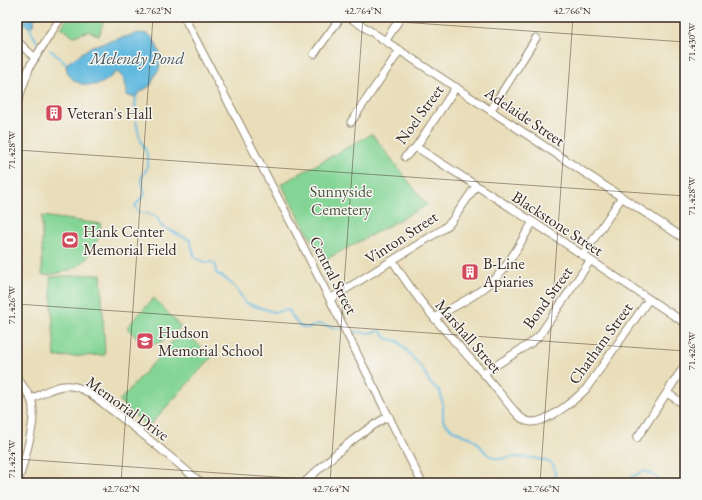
<svg xmlns="http://www.w3.org/2000/svg" width="702" height="500" viewBox="0 0 702 500" font-family="'EB Garamond',serif">
<style>
.green{fill:#84d595;stroke:#60805a}
.water{fill:#62b9df;stroke:#4e727e}
.lines{fill:none;stroke-linecap:round;stroke-linejoin:round}
.stream{stroke:#62b9df;stroke-width:2}
.minor-casing{stroke:#92846c;stroke-width:9}
.minor{stroke:#fff;stroke-width:7}
.ticks{fill:none;stroke:#3b2a1e;stroke-width:1;stroke-opacity:0.45}
.labels{text-anchor:middle;stroke-width:3;stroke-linejoin:round;paint-order:stroke}
.poi-label{font-size:16px;fill:#3b2a1e;stroke:#f6f6f2;text-anchor:start}
.street-label{font-size:16px;fill:#3b2a1e;stroke:#f6f6f2}
.park-label{font-size:16px;fill:#4d553c;stroke:#f6f6f2}
.water-label{font-size:17px;font-style:italic;fill:#475558;stroke:#f6f6f2}
.neatline{fill:none;stroke:#3b2a1e;stroke-width:1.5}
.ticks-label{font-size:10px;text-anchor:middle;fill:#3b2a1e}
</style>
<rect width="100%" height="100%" fill="#f6f6f2"/>
<filter id="ink" filterUnits="userSpaceOnUse"><feTurbulence type="fractalNoise" baseFrequency=".025" numOctaves="2"/><feDisplacementMap in="SourceGraphic" scale="8" xChannelSelector="R" yChannelSelector="G"/><feConvolveMatrix kernelMatrix="1 2 1 2 8 2 1 2 1" color-interpolation-filters="sRGB"/></filter>
<filter id="wash" filterUnits="userSpaceOnUse"><feTurbulence type="fractalNoise" baseFrequency=".012" numOctaves="4" result="noise"/><feDisplacementMap in="SourceGraphic" scale="16" xChannelSelector="R" yChannelSelector="G"/><feGaussianBlur stdDeviation="0.9" result="paint"/><feColorMatrix in="noise" values="0 0 0 0 0 0 0 0 0 0 0 0 0 0 0 0 0 1.4 0 .05"/><feComposite in="paint" operator="in"/></filter>
<g filter="url(#wash)">
<rect width="100%" height="100%" fill="#e9deb9"/>
<g class="green">
<path d="M68,17H105L99,36L89,31L74,36L61,28Z"/>
<path d="M372,134L427,205L323,261L281,184Z"/>
<path d="M42,216L101,224C96,259 77,274 42,275Z"/>
<path d="M101,274L105,355L55,357L50,277Z"/>
<path d="M154,298L181,327C170,337 155,351 140,340C135,337 131,331 127,327Z"/>
<path d="M183,330L212,357L148,427L119,401Z"/>
</g>
<g class="water">
<path d="M21,17H35L33,25L28,27L22,21Z"/>
<path d="M139,33L148,34L153,38L160,53L159,70L155,75L151,85L139,93L136,97L127,96C127,87 125,77 117,72C112,75 107,81 102,83C86,89 66,82 66,64L92,46Z"/>
</g>
<g class="lines">
<g class="stream">
<path d="M30,25L31,31L37,42"/>
<path d="M50,50C56,54 60,59 66,64"/>
<path d="M136,97C134,110 136,125 140,138C143,147 151,157 147,168C146,171 143,175 141,178L145,194L135,206L139,213H147L157,217L161,226L190,240L195,258L205,262L215,263L216,273C230,280 238,289 245,303L274,312L289,310C296,324 302,334 318,324L342,329"/>
<path d="M348,331L368,333L381,331L386,338L398,341L419,365L425,373L430,383L440,391L443,405V420L450,428L463,435L470,437L476,441L486,453L492,457L498,459L515,457L534,458L549,462L554,466L556,483"/>
<path d="M626,483L632,477L644,471L655,476L661,483"/>
<path d="M680,483L685,481"/>
</g>
</g>
</g>
<g filter="url(#ink)">
<g class="lines">
<g class="minor-casing">
<g id="minor">
<path d="M184,17L301,242L422,483"/>
<path d="M349,17L685,239"/>
<path d="M386,40L401,17"/>
<path d="M17,41L35,58"/>
<path d="M314,54L341,17"/>
<path d="M17,103L30,66L61,17"/>
<path d="M491,110L536,38"/>
<path d="M351,122L400,50"/>
<path d="M416,147L533,222L685,323"/>
<path d="M405,157L416,147L456,87"/>
<path d="M583,255L622,197"/>
<path d="M393,261C418,303 451,337 483,373C495,386 506,402 518,415C522,419 527,422 532,422C548,422 575,400 586,389L649,299"/>
<path d="M330,299L443,229L451,222L476,186"/>
<path d="M434,318C456,305 484,293 501,272C513,258 522,239 533,222"/>
<path d="M484,373L531,343L539,336L590,261"/>
<path d="M17,378C22,385 27,391 31,399C39,418 23,462 18,483"/>
<path d="M667,393L685,405"/>
<path d="M31,399C44,393 57,384 71,386C87,388 101,402 113,411C143,434 172,458 201,483"/>
<path d="M637,438L685,365"/>
<path d="M304,483C332,457 355,435 389,416"/>
</g>
</g>
<use href="#minor" class="minor"/>
</g>
</g>
<path class="ticks" d="M329,17L685,42M17,150L685,196M17,304L685,351M17,459L363,483M121,483L153,17M330,483L363,17M540,483L573,17"/>
<defs>
<g id="building-square" transform="scale(0.9)"><rect x="-9" y="-9" width="18" height="18" rx="4" fill="#d1495b" stroke="#f6f6f2"/><path d="M-4-6H4V6H1V3H-1V6H-4ZM-2.5-4.3h1.7v1.8h-1.7ZM.8-4.3h1.7v1.8H.8ZM-2.5-1h1.7V.8h-1.7ZM.8-1h1.7V.8H.8Z" fill="#fff"/></g>
<g id="stadium-square" transform="scale(0.9)"><rect x="-9" y="-9" width="18" height="18" rx="4" fill="#d1495b" stroke="#f6f6f2"/><path d="M0-5a6.5 5 0 1 0 0 10a6.5 5 0 1 0 0-10ZM-3.5-1.8h7v3.6h-7Z" fill="#fff"/></g>
<g id="school-square" transform="scale(0.9)"><rect x="-9" y="-9" width="18" height="18" rx="4" fill="#d1495b" stroke="#f6f6f2"/><path d="M0-5L7-2L0 1L-7-2ZM-4 1L0 2.5L4 1V4Q0 6-4 4Z" fill="#fff"/></g>
</defs>
<g fill-rule="evenodd">
<use href="#building-square" x="54" y="113"/>
<use href="#stadium-square" x="70" y="240"/>
<use href="#building-square" x="470" y="272"/>
<use href="#school-square" x="145" y="341"/>
</g>
<g class="labels">
<g class="poi-label">
<text x="67" y="119">Veteran's Hall</text>
<text x="83" y="237">Hank Center<tspan x="83" dy="18">Memorial Field</tspan></text>
<text x="483" y="269">B-Line<tspan x="483" dy="18">Apiaries</tspan></text>
<text x="158" y="338">Hudson<tspan x="158" dy="18">Memorial School</tspan></text>
</g>
<g class="street-label">
<text transform="translate(419 114) rotate(-54)" y="6">Noel Street</text>
<text transform="translate(525 116) rotate(34)" y="6">Adelaide Street</text>
<text transform="translate(558 223) rotate(33)" y="6">Blackstone Street</text>
<text transform="translate(401 237) rotate(-33)" y="6">Vinton Street</text>
<text transform="translate(334 275) rotate(63)" y="6">Central Street</text>
<text transform="translate(547 297) rotate(-54)" y="6">Bond Street</text>
<text transform="translate(469 336) rotate(49)" y="6">Marshall Street</text>
<text transform="translate(600 343) rotate(-54)" y="6">Chatham Street</text>
<text transform="translate(128 408) rotate(36)" y="6">Memorial Drive</text>
</g>
<g class="park-label">
<text x="341" y="197">Sunnyside<tspan x="341" dy="18">Cemetery</tspan></text>
</g>
<g class="water-label">
<text x="137" y="64">Melendy Pond</text>
</g>
</g>
<rect width="702" height="500" fill="none" stroke="#f6f6f2" stroke-width="44"/>
<rect x="22" y="22" width="658" height="456" class="neatline"/>
<g class="ticks-label">
<text x="153" y="14">42.762°N</text>
<text x="363" y="14">42.764°N</text>
<text x="572" y="14">42.766°N</text>
<text transform="translate(691 42) rotate(-90)" y="4">71.430°W</text>
<text transform="translate(11 150) rotate(-90)" y="4">71.428°W</text>
<text transform="translate(691 196) rotate(-90)" y="4">71.428°W</text>
<text transform="translate(11 305) rotate(-90)" y="4">71.426°W</text>
<text transform="translate(691 351) rotate(-90)" y="4">71.426°W</text>
<text transform="translate(11 459) rotate(-90)" y="4">71.424°W</text>
<text x="121" y="492">42.762°N</text>
<text x="331" y="492">42.764°N</text>
<text x="541" y="492">42.766°N</text>
</g>
</svg>
